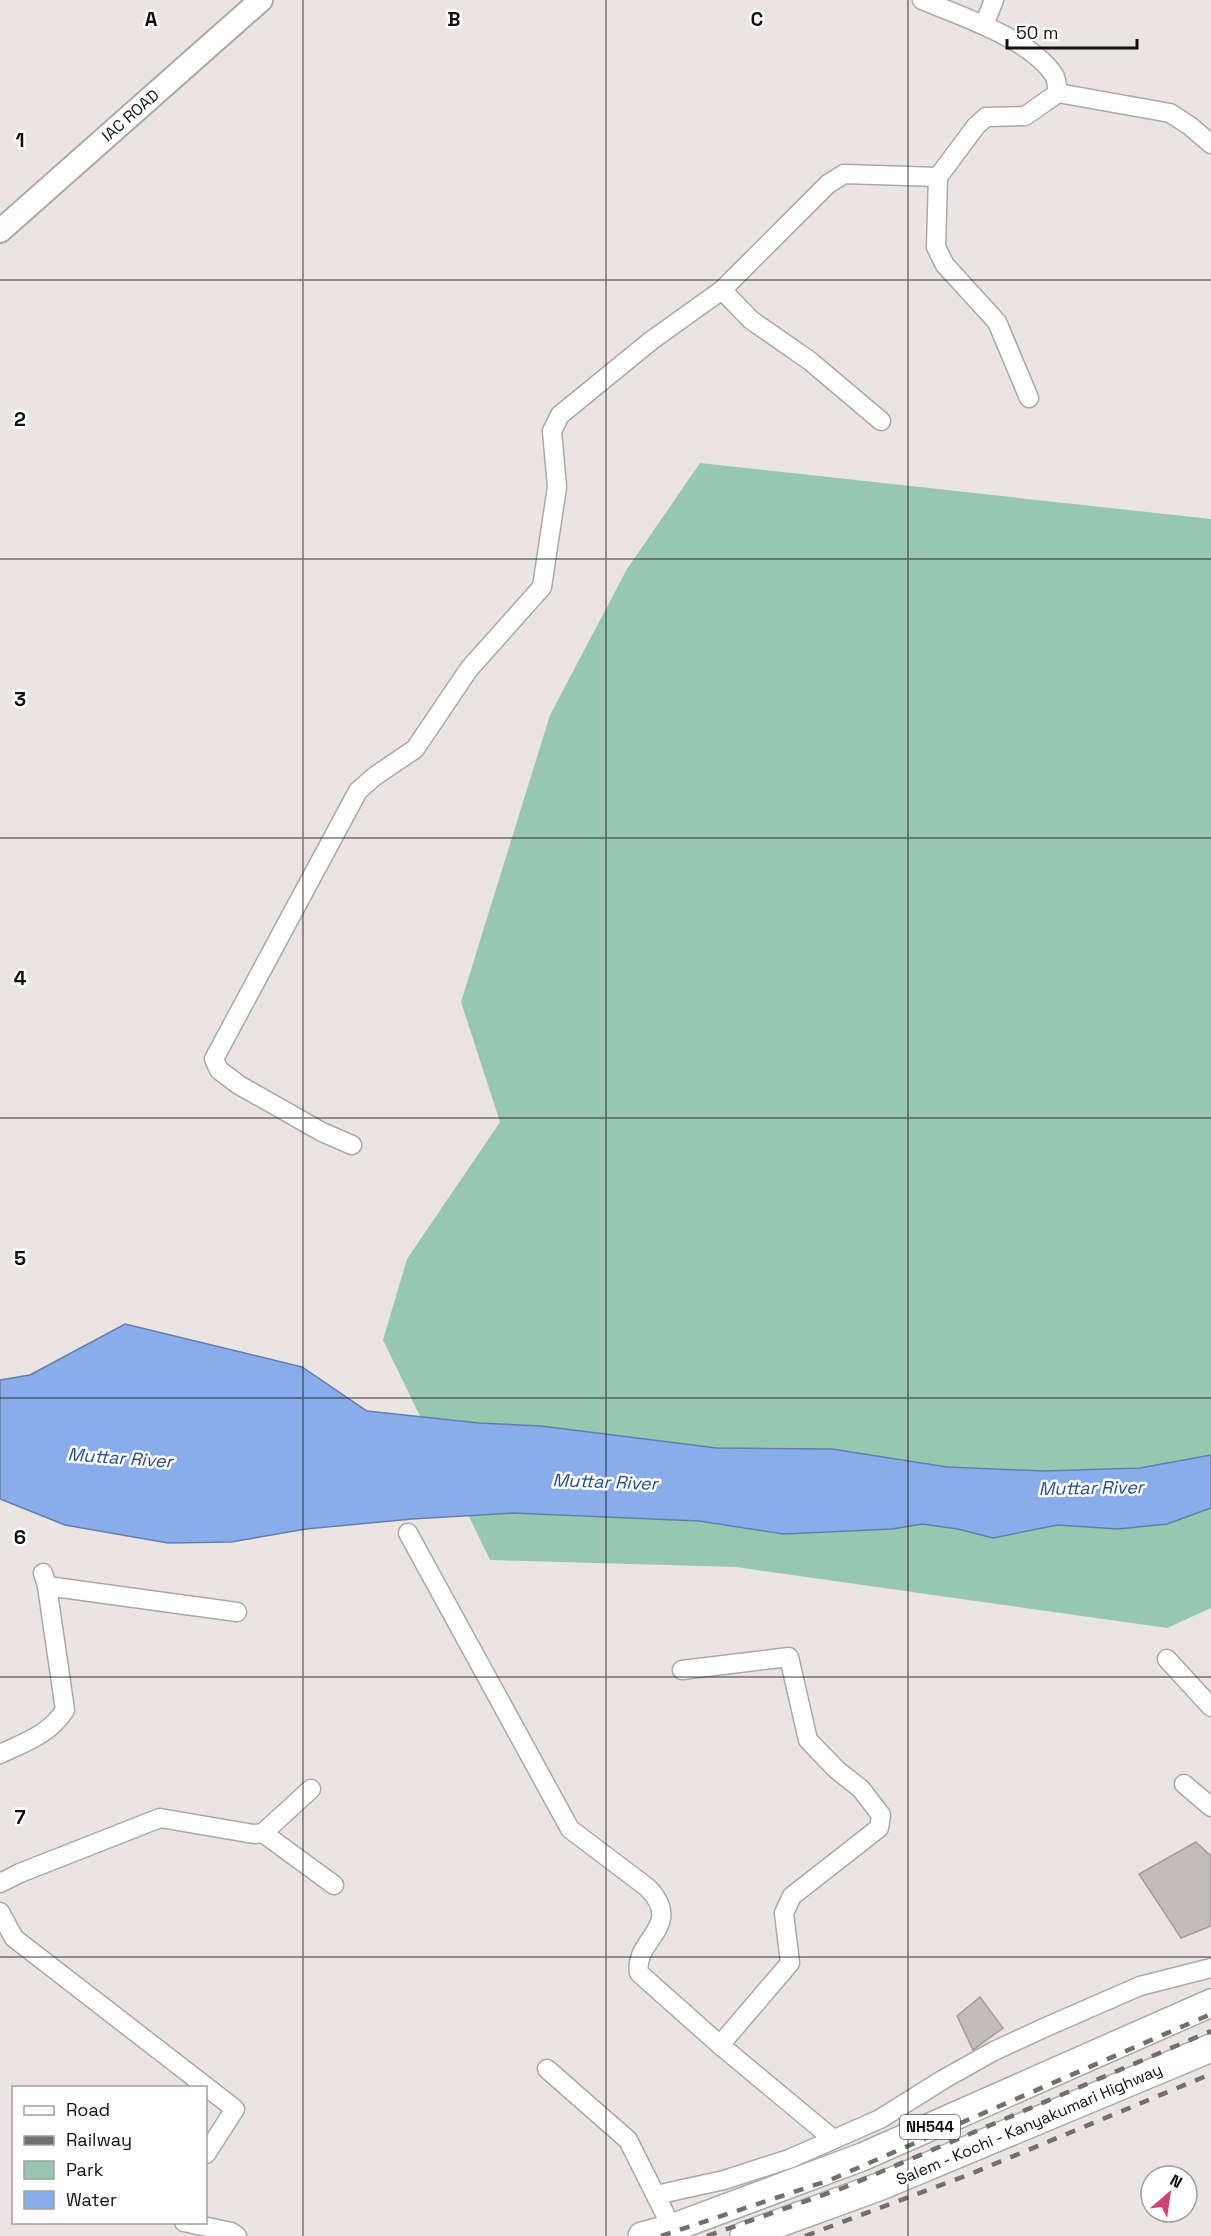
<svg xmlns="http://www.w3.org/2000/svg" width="1211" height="2236" viewBox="0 0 1211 2236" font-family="'Space Grotesk',sans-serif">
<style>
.green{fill:#98c7b1}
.water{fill:#88adea;stroke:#657ea9;stroke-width:1.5}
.building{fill:#c1bcba;stroke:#a19d9a;stroke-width:1.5}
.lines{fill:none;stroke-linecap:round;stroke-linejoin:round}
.minor-casing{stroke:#aca8a6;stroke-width:21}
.major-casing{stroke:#aca8a6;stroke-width:26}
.highway-casing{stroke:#aca8a6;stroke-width:30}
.minor{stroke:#fff;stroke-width:18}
.major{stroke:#fff;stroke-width:22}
.highway{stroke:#fff;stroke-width:27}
.rail{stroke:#726f6d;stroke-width:4.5;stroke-dasharray:10 10;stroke-linecap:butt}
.grid{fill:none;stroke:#121110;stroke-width:1.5;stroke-opacity:0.55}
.labels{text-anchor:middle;stroke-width:5;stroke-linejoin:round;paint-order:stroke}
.shield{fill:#fff;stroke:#595858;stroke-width:1.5}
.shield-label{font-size:15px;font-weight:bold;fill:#121110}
.street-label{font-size:16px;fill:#121110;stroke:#fff}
.water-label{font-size:18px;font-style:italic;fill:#224c93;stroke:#fff}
.grid-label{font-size:20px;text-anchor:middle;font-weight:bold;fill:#121110;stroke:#fff;stroke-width:5;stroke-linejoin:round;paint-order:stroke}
</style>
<rect width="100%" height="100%" fill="#eae5e3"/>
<path class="green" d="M700,463L1211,519V1608L1167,1628L736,1567L490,1560L383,1340L407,1259L500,1122L461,1002L550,715L627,569Z"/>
<path class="water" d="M125,1324L302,1367L367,1411L479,1423L541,1426L717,1448L832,1449L947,1467L1044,1471L1140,1468L1211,1455V1508L1167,1524L1118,1529L1057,1525L993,1538L958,1529L922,1524L892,1529L784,1534L699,1521L513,1513L412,1519L306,1529L231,1542L168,1543L65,1525L0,1499V1380L30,1375Z"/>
<g class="building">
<path d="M1196,1842L1211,1856V1926L1181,1938L1139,1874Z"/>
<path d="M980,1997L1003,2028L973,2050L957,2016Z"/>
</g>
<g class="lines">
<g class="minor-casing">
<g id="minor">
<path d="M922,0C960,16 1031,39 1054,75C1057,80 1057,88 1058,93"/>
<path d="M984,25L994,0"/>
<path d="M722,290L751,320L810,361L881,421"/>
<path d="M1029,398L997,322L945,265L936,247L938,177L976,126L986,117L1025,116L1058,93L1170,113L1190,126L1211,144"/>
<path d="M352,1145L322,1132L239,1085L219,1070L214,1059L358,791L375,776L415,749L469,669L542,587L557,487L552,431L560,415L652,340L722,290L828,184L844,174L938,177"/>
<path d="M408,1533L570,1829L648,1888C685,1927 633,1939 639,1973L720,2045L833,2139"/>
<path d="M47,1586L237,1612"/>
<path d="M1167,1659L1211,1707"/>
<path d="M682,1670L789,1657L808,1740L837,1770L861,1789L881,1815L879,1828L792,1896L784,1913L790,1963L720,2045"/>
<path d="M0,1754C24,1743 50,1734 65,1710L47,1586L43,1573"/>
<path d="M1184,1784L1211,1807"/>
<path d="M263,1833L334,1885"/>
<path d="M0,1883L20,1873L160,1818L254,1834L263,1833L311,1789"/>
<path d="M0,1912L14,1938L235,2109L206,2154"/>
<path d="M547,2069L628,2140L672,2228"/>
<path d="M656,2195L724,2180L789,2159L880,2119L944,2079L994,2051L1046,2027L1140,1986L1211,1968"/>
<path d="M184,2222L231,2232L237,2236"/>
</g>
</g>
<g class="major-casing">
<path id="major" d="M0,231L261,0"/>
</g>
<g class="highway-casing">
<g id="highway">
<path d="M642,2236L672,2228L862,2157L1211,2003"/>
<path d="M744,2236L881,2186L1211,2048"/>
</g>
</g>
<use href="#minor" class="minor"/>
<use href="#major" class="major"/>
<use href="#highway" class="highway"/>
<g class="rail">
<path d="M661,2236L830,2180L1211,2014"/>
<path d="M707,2236L843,2188L1211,2031"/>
<path d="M805,2236L968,2175L1211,2074"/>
</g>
</g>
<path class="grid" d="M303,0V2236M606,0V2236M908,0V2236M0,280H1211M0,559H1211M0,838H1211M0,1118H1211M0,1398H1211M0,1677H1211M0,1957H1211"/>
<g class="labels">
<rect class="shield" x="900" y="2115" width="60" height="24" rx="4.5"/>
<g class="shield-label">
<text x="930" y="2132">NH544</text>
</g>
<g class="street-label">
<text transform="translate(130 115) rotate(-41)" y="6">IAC ROAD</text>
<text transform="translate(1029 2124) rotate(-23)" y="6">Salem - Kochi - Kanyakumari Highway</text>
</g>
<g class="water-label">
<text transform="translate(120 1458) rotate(4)" y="6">Muttar River</text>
<text transform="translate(605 1482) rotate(2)" y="6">Muttar River</text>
<text transform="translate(1091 1488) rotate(-1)" y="6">Muttar River</text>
</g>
</g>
<g class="grid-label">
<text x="151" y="26">A</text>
<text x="454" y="26">B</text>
<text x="757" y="26">C</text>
<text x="20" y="147">1</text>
<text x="20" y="426">2</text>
<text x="20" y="706">3</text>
<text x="20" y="985">4</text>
<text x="20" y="1265">5</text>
<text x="20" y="1544">6</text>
<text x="20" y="1824">7</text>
</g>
<rect x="12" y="2086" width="195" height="138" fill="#ffffff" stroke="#a0a09f" stroke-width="1.5"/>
<rect x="24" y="2106" width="30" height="9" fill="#ffffff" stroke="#a0a09f" stroke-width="1.5"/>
<text x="66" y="2116" font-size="18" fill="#121110">Road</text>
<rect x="24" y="2136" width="30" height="9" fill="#726f6d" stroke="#a0a09f" stroke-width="1.5"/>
<text x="66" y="2146" font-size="18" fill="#121110">Railway</text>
<rect x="24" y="2161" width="30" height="18" fill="#98c7b1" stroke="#a0a09f" stroke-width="1.5"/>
<text x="66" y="2176" font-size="18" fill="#121110">Park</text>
<rect x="24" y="2191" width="30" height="18" fill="#88adea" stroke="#a0a09f" stroke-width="1.5"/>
<text x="66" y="2206" font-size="18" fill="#121110">Water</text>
<g transform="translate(1169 2194) rotate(29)"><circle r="28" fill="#ffffff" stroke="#a0a09f" stroke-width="1.5"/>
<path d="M0-4.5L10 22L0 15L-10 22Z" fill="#d04475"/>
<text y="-9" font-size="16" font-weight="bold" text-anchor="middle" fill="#121110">N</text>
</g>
<path d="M1007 39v9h130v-9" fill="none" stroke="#121110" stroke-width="3"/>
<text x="1016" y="39" font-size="18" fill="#121110" stroke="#ffffff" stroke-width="4.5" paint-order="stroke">50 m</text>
</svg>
